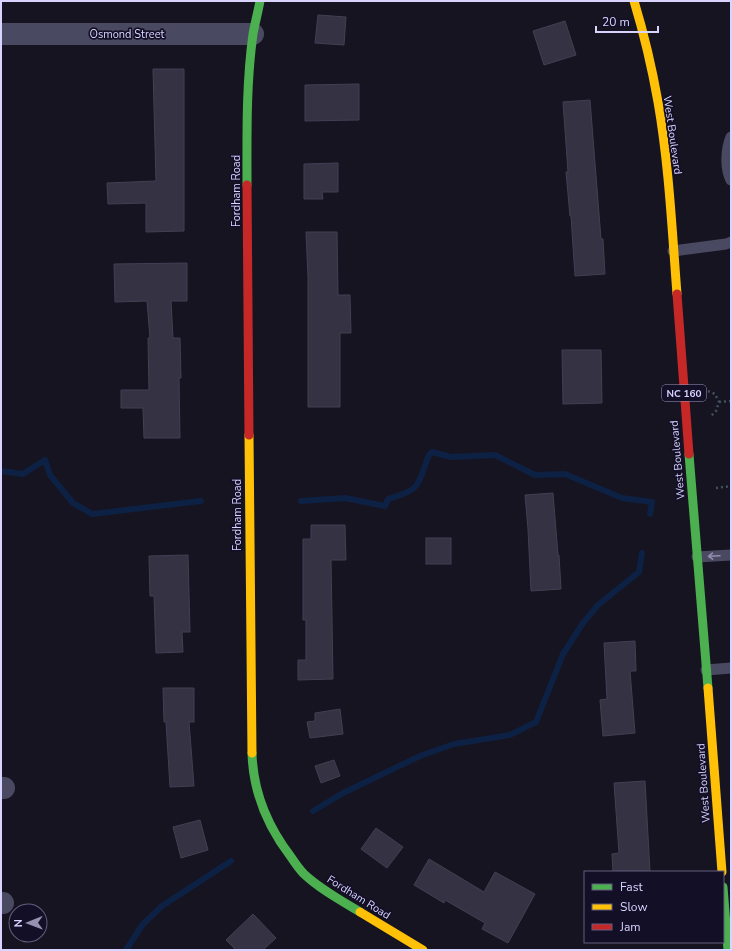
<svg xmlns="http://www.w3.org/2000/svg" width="732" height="951" viewBox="0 0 732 951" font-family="'Nunito Sans',sans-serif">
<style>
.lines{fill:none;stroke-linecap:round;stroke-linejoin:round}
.stream{stroke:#0d2144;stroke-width:6}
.building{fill:#343243;stroke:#433f54}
.path{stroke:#44505f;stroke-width:2.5;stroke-dasharray:2 3;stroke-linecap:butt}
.lane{stroke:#4a4962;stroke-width:11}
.street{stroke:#4a4962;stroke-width:22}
.fast{stroke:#4caf50;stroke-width:9}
.slow{stroke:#ffc107;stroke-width:9}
.jam{stroke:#c62828;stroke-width:9}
.oneway{stroke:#928eb0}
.labels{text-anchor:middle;stroke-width:3.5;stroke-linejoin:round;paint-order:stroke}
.shield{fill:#130f26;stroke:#9e99be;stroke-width:1}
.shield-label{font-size:10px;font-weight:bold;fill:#d9d4ff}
.street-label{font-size:11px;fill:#d9d4ff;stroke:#130f26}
</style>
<rect width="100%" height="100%" fill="#161421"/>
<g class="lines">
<g class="stream">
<path d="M1,471L23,474L45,460L50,475L73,503L92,514L201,501"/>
<path d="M301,501L345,498L385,506L388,499C413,491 417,491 425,466C427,460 427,456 432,452L451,457L495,455L535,475L565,474L622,498L652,502L650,514"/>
<path d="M313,811L343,793L420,756L454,744L510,735L536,722L563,654L583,623L598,605L639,572L642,553"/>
<path d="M126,950L143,924L162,906L231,861"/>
</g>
</g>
<g class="building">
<path d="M318,15L346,17L344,45L315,43Z"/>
<path d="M565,21L576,55L544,65L533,31Z"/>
<path d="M153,69H184V231L146,232V203L108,204L107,183L156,181Z"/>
<path d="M359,84V120L305,121V85Z"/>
<path d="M590,100L601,239H603L605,274L575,276L571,216H570L566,172H568L563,102Z"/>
<path d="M338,163V192H322L323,199H304V164Z"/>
<path d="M306,232H337L338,295H350L351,333H340V407H308V277Z"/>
<path d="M187,263V301H171L173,338H180L181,378H179L180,438H144L143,408H121V390H149L148,338H150L147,301L115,302L114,264Z"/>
<path d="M562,350H601L602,403L563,404Z"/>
<path d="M553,493L558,555H559L561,589L531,591L528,529L525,495Z"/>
<path d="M311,525H345L346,560H331L333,679L298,680V660H306V620H303V539H311Z"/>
<rect x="426" y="538" width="25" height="26"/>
<path d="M188,555L190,632H182L183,652L156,653L154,596H150L149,556Z"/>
<path d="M635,641L636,671H630L635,733L603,736L600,700L607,699L604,643Z"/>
<path d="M163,688H194V722H189L194,786L170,787L166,722H164Z"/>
<path d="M340,709L343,734L310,738L307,722L315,721V713Z"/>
<path d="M334,760L340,776L321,783L315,766Z"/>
<path d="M645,781L650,872H613L612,854L619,853L614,783Z"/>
<path d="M200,820L208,850L181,858L173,827Z"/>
<path d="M376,828L403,847L387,868L361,849Z"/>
<path d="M429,859L484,892L495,872L535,894L508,943L482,929L485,923L445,900L444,903L414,885Z"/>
<path d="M253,914L276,938L263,950H236L226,940Z"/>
</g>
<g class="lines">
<g class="path">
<path d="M708,391L715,394L719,402L716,411L710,417"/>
<path d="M719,402L731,401"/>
<path d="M716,488L731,486"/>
</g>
<g class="lane">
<path d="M731,137C726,149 725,168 731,180"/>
<path d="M673,251L726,244L731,242"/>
<path d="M697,557L731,555"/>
<path d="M706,670L731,668"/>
</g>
<g class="street">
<path d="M1,34H253"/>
<path d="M1,788H4"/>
<path d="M1,903H3"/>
</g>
<g class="fast">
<path d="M247,185C247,135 246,84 253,34C255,23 258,12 260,1"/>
<path d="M689,454L708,688"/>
<path d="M252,753C253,791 268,827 291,857C295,863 299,869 304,874C320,889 340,900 360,912"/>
<path d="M723,887L728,950"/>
</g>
<g class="slow">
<path d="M634,1C644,34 652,68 658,102C669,165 672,230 677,294"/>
<path d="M249,435L252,753"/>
<path d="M708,688L722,872"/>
<path d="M360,912L423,950"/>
</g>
<g class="jam">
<path d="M247,185L249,435"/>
<path d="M677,294L689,454"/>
</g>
</g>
<defs><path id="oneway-shaft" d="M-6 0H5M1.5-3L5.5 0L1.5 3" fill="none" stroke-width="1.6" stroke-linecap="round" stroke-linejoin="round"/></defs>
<use class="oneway" href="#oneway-shaft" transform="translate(714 556) rotate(177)"/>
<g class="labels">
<rect class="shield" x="662" y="385" width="44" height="16" rx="3"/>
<g class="shield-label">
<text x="684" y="397">NC 160</text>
</g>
<g class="street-label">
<text x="127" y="38">Osmond Street</text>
<text transform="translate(673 135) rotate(82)" y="4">West Boulevard</text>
<text transform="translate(236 191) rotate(-90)" y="4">Fordham Road</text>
<text transform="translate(677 460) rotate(-95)" y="4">West Boulevard</text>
<text transform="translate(237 515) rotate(-90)" y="4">Fordham Road</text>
<text transform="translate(703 783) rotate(-94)" y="4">West Boulevard</text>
<text transform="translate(359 897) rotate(32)" y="4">Fordham Road</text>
</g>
</g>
<rect width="732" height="951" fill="none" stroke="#d9d4ff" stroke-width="4"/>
<rect x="584" y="871" width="140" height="72" fill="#130f26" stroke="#625e7d"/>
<rect x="592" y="884" width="20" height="6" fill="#4caf50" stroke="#625e7d"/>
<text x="620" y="891" font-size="12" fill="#d9d4ff">Fast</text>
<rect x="592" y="904" width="20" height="6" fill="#ffc107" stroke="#625e7d"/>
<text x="620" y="911" font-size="12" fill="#d9d4ff">Slow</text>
<rect x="592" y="924" width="20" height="6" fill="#c62828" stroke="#625e7d"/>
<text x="620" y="931" font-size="12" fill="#d9d4ff">Jam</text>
<g transform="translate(28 923) rotate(269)"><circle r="19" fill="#130f26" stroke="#625e7d"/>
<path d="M0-3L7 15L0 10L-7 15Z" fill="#9591b1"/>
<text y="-6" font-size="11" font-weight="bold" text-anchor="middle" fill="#d9d4ff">N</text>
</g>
<path d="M596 26v6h62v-6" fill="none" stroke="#d9d4ff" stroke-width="2"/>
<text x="602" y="26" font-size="12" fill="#d9d4ff" stroke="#130f26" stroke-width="3" paint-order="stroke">20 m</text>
</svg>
